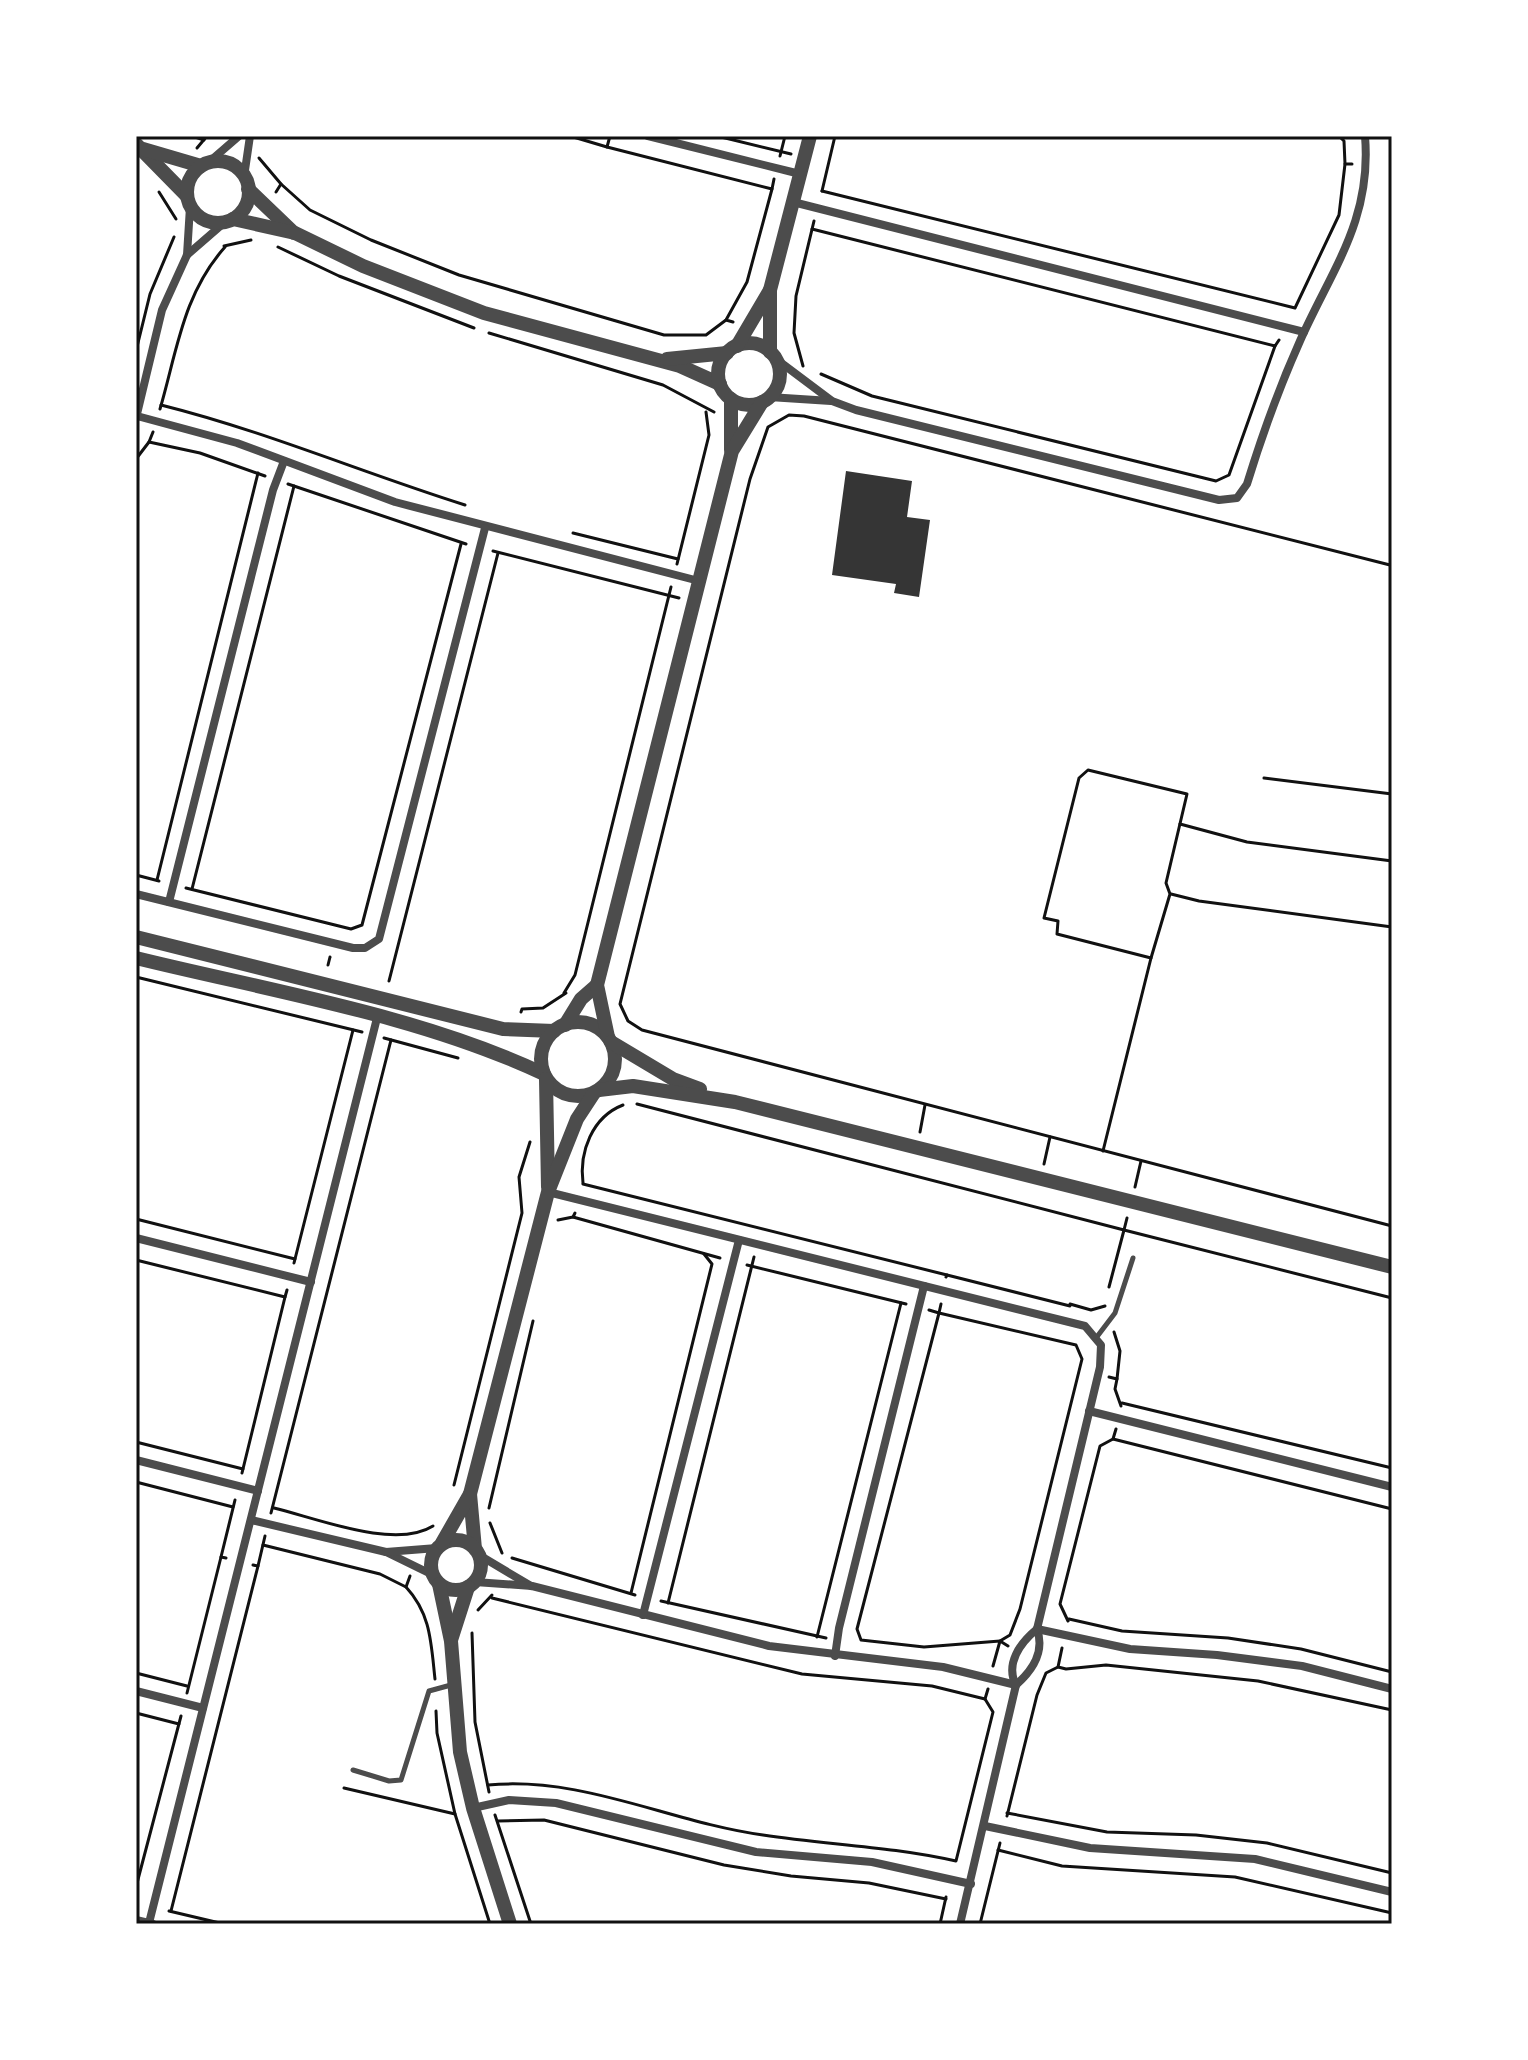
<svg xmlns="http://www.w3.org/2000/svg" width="1528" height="2060" viewBox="0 0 1528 2060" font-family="'Roboto Condensed',sans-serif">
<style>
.building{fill:#353535}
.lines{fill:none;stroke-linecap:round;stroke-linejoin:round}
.path{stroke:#111;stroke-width:3}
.service{stroke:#4c4c4c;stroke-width:5}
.minor{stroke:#4c4c4c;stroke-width:8}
.tertiary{stroke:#4c4c4c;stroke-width:14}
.neatline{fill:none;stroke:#111;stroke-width:3}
</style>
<rect width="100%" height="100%" fill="#fff"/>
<path class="building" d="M846,471L912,481L907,517L930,520L919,597L894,593L896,584L832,575Z"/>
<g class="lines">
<g class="path">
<path d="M192,136L204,140"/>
<path d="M570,136L607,147L610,136"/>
<path d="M717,136L791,154"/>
<path d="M1339,136L1344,141L1345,164H1352"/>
<path d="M607,147L772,189L774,179"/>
<path d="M197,148L207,136"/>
<path d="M780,156L785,136"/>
<path d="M259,158L281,184L276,192"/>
<path d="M281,184L310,210L371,240L459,275L664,335H706L726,320"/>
<path d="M822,191L1295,308L1339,215L1345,164"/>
<path d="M822,191L835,136"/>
<path d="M159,192L176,219"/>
<path d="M812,229L1275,346L1279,340"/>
<path d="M224,246L251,240"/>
<path d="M278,247L339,276L474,328"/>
<path d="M733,322L726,320L747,282L772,189"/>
<path d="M489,333L663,385L714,412"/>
<path d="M136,351L150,294L174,237"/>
<path d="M803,366L794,333L796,296L814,221"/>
<path d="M821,374L872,396L1216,481L1229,475L1275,346"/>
<path d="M161,405C265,431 363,473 465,505"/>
<path d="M160,409C177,351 183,294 225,247"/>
<path d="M153,432L149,442L200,453L265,476"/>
<path d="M136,459L149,442"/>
<path d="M288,484L466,544"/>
<path d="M573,533L678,559"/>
<path d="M493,551L679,598"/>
<path d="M677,564L709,435L706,412"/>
<path d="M1392,571L1390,565L804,416L789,415L768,427L750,479L620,1004L628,1021L642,1030L1392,1226"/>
<path d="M1088,770L1187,794L1166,883L1170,894L1151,958L1057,934L1058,921L1044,918L1079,778Z"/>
<path d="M1264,778L1392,794"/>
<path d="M1180,824L1247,842L1392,861"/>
<path d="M136,875L159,881"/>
<path d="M157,880L258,473"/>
<path d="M186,888L351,929L362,925L461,544"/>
<path d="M192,889L294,486"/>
<path d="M1171,894L1199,901L1392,927"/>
<path d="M328,965L330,957"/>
<path d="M136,977L362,1032"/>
<path d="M389,981L498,553"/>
<path d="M564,993L575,975L671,587"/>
<path d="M521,1012L522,1009L543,1008L566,993"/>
<path d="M384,1038L458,1058"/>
<path d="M637,1104L1124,1230L1127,1218"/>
<path d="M920,1132L925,1105"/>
<path d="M1103,1151L1151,958"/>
<path d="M1044,1164L1050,1137"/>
<path d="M583,1183C579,1152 592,1117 623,1105"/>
<path d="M583,1184L947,1275L946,1277"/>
<path d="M1135,1187L1141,1161"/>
<path d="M573,1217L720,1258"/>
<path d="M136,1219L295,1259L294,1263"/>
<path d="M558,1220L573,1217L575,1213"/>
<path d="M295,1259L353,1030"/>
<path d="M136,1260L285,1297L287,1290"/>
<path d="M747,1265L906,1304"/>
<path d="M947,1275L1070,1306"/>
<path d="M1109,1287L1124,1230L1392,1298"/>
<path d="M941,1304L939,1313L1076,1345L1082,1359L1020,1609L1010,1635L1000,1641L993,1666"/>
<path d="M1070,1304L1091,1310L1105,1306"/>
<path d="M929,1310L939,1313L857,1629L861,1640L924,1647L1000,1641L1008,1646"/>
<path d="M1109,1377L1117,1379L1120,1351L1114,1332"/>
<path d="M1117,1379L1115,1389L1121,1406"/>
<path d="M1122,1403L1392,1468"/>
<path d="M1113,1439L1392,1509"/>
<path d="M136,1442L243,1469"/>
<path d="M242,1473L285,1297"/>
<path d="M136,1482L233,1507"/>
<path d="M454,1485L522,1213L519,1177L530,1142"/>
<path d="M274,1508C316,1518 395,1550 433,1526"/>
<path d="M489,1508L533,1321"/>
<path d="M271,1513L391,1040"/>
<path d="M490,1523L502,1553"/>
<path d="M263,1545L380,1574L406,1587L410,1576"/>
<path d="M226,1558L221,1557L235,1500"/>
<path d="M512,1558L635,1595"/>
<path d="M253,1565L258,1566L265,1536"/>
<path d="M406,1587C431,1614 431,1643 435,1679"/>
<path d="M631,1593L712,1264L704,1254"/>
<path d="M492,1598L802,1674L932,1686L985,1699"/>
<path d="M661,1601L826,1638"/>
<path d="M668,1603L754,1257"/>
<path d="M478,1610L492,1595"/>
<path d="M1069,1619L1122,1631L1228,1638L1301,1649L1392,1672"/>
<path d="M1068,1621L1060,1604L1100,1446L1113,1439L1116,1429"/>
<path d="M472,1633L475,1722L489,1792"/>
<path d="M817,1637L901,1303"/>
<path d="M1058,1667L1066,1669L1106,1665L1258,1681L1392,1710"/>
<path d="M136,1673L187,1686"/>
<path d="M187,1693L221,1557"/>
<path d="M136,1713L179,1724"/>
<path d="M488,1785C584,1776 669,1822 763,1835C829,1845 889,1846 956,1861L993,1712L985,1699L988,1689"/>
<path d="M344,1788L455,1814L437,1733L436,1711"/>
<path d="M1007,1813L1107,1832L1196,1835L1267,1843L1392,1873"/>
<path d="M455,1814L490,1924"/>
<path d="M495,1815L531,1924"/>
<path d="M1007,1816L1037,1695L1046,1673L1058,1667L1062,1648"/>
<path d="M498,1821L544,1820L724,1865L791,1876L869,1883L946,1899"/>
<path d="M998,1850L1062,1866L1235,1877L1392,1913"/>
<path d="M136,1887L181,1716"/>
<path d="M169,1911L224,1924"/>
<path d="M171,1911L258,1566"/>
<path d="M940,1924L946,1897"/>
<path d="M980,1924L1000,1843"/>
</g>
<g class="service">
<path d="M1096,1338L1115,1313L1133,1258"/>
<path d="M353,1770L389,1781L401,1780L429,1691L451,1685"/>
</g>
<g class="minor">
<path d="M648,136L800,174"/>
<path d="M209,162L239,136"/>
<path d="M244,177L250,136"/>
<path d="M793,202L1304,332"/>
<path d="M187,255L225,222"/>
<path d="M776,359L832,401L856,410L1219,500L1237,498L1247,484C1262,435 1279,388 1300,341C1332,269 1372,220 1365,136"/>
<path d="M769,397L831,401"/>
<path d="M137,416L237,443L395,502L699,581"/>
<path d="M136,418L162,310L187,255L190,207"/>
<path d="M136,894L353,948H365L379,939L485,528"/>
<path d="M169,902L273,490L284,461"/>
<path d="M548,1192L1085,1326L1101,1345L1100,1367L1037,1629C1045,1652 1033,1670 1016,1685L960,1924"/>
<path d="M136,1238L311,1282"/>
<path d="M1089,1411L1392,1487"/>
<path d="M136,1460L258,1491"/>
<path d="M251,1520L386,1552L433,1575"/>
<path d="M386,1552L437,1548"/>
<path d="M479,1555L531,1586"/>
<path d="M475,1582L532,1586L769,1646L943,1667L1016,1685"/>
<path d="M643,1615L739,1240"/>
<path d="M1037,1629L1130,1649L1217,1655L1302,1666L1392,1689"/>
<path d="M835,1656L839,1628L924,1286"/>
<path d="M1016,1685C1005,1664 1020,1643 1037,1629"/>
<path d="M136,1691L203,1708"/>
<path d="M473,1808L509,1800L556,1803L756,1852L872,1862L971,1884"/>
<path d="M985,1826L1090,1848L1255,1859L1392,1892"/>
<path d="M136,1920L153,1924"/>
<path d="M149,1923L377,1018"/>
</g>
<g class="tertiary">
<path d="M136,144L187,196"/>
<path d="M143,149L201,166"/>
<circle cx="218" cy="192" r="31"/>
<path d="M248,189L294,233"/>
<path d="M233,219L295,233L363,266L484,313L680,366L720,384"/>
<circle cx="749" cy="374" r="31"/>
<path d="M737,346L770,290"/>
<path d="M770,352V290L810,136"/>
<path d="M667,359L727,353"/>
<path d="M731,399V450"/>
<path d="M136,937L503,1029L554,1031"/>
<path d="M136,958C270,991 419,1015 544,1074"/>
<circle cx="578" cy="1059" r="37"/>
<path d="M565,1025L581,999L597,985"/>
<path d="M608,1037L597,985L732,451L762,402"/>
<path d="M611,1042L673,1079L700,1089"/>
<path d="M546,1079L548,1187"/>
<path d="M599,1090L633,1086L735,1102L1392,1267"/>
<path d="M470,1494L475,1549"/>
<circle cx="456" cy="1565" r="25"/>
<path d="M442,1543L470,1494L548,1192L577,1119L594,1093"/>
<path d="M439,1584L451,1641L460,1752L473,1808L510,1924"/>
<path d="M451,1640L468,1587"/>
</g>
</g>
<rect width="1528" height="2060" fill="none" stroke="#ffffff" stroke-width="276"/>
<rect x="138" y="138" width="1252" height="1784" class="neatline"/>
</svg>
